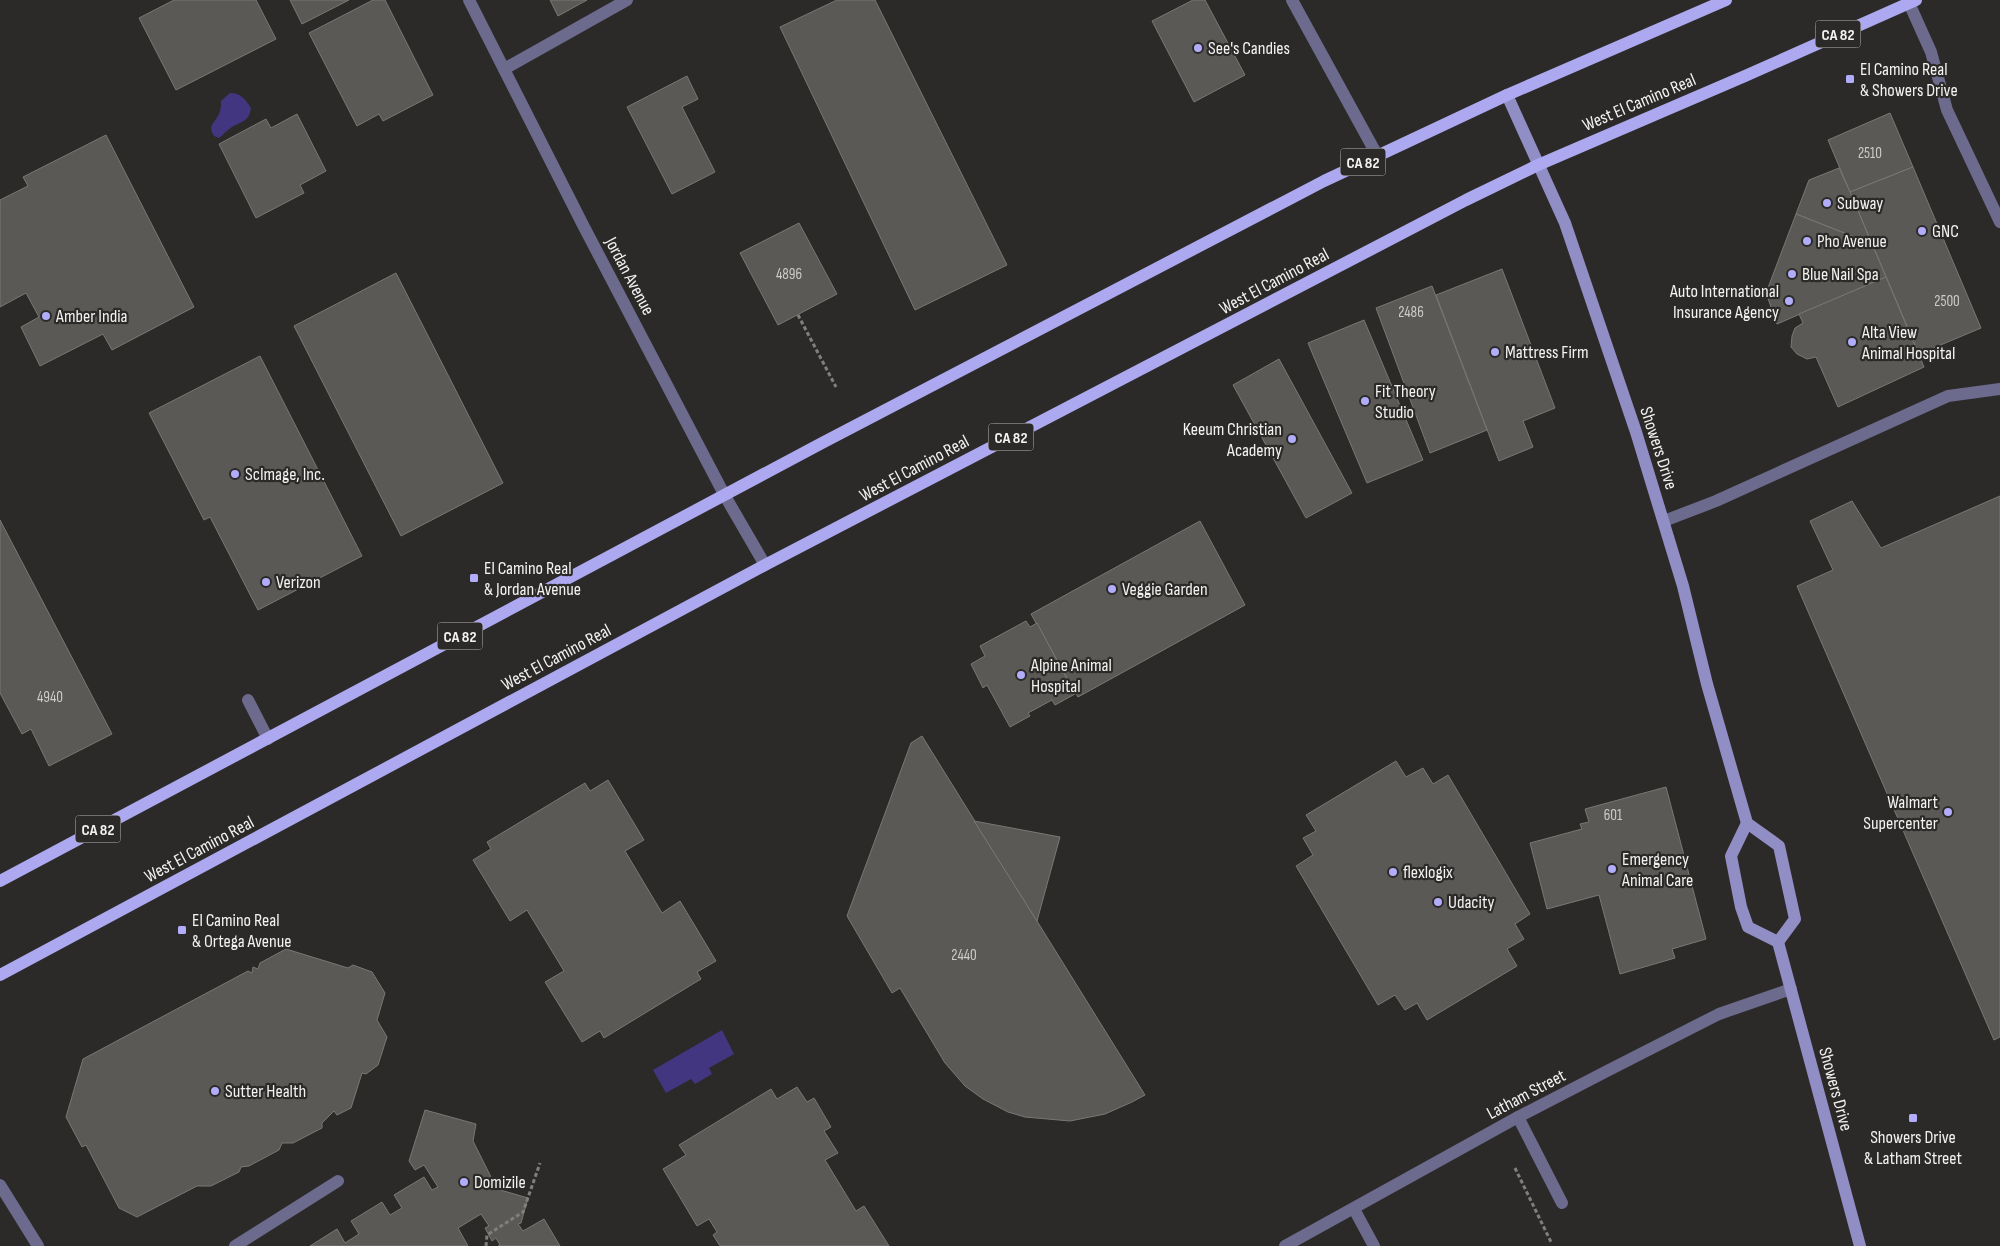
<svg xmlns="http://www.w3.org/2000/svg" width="2000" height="1246" viewBox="0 0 2000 1246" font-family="'Sofia Sans Condensed',sans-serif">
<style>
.water{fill:#41367f}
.building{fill:#5a5956;stroke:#797875}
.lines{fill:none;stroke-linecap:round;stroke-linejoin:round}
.path{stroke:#807f7d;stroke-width:3;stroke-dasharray:4 2.5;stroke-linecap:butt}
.lane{stroke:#6c6a8d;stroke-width:12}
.street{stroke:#6c6a8d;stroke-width:12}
.secondary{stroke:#908ec5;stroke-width:12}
.primary{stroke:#ada9f0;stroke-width:12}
.poi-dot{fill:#b1adfa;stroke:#2c2a28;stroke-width:2}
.labels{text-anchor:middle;stroke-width:4.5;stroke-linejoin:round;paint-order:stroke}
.number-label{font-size:15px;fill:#cdccca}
.shield{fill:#2c2a28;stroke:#b7b6b4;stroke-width:1}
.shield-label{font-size:16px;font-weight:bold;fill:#f3f2f0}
.poi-label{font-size:18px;fill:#f3f2f0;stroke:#2c2a28;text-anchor:start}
.street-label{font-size:18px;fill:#f3f2f0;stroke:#2c2a28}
</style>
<rect width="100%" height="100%" fill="#2c2a28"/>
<g class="water">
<path d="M230,93C241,93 245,99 251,108C249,122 242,121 232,127C227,130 223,135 219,138L214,136C207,125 215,123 219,114C221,110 221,105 221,101Z"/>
<path d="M722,1030L734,1054L709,1068L712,1074L695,1084L691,1079L666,1093L653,1070Z"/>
</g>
<g class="building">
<path d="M174,0H256L276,39L176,90L139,18Z"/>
<path d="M290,0H349L302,24Z"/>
<path d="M373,0H385L433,95L383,121L379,114L357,126L309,33Z"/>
<path d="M550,0H587L558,16Z"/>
<path d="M837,0H875L1007,265L915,310L780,27Z"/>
<path d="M1193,0H1205L1245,75L1194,102L1152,21Z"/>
<path d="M687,76L698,99L682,107L715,172L672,194L627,107Z"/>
<path d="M1890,113L1913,167L1850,192L1828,140Z"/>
<path d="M297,114L326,171L300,185L304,193L256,218L219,144L266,119L271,128Z"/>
<path d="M106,135L194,307L112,350L103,334L40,366L21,327L39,317L26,293L0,307V200L28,186L23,177Z"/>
<path d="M1913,167L1981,328L1919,354L1850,192Z"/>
<path d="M1839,168L1850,192L1872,244L1796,214L1809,180Z"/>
<path d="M1796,214L1872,244L1886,277L1777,324L1766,293Z"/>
<path d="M799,223L837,294L778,325L740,253Z"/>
<path d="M1502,269L1555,408L1523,421L1533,447L1499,461L1436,295Z"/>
<path d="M396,273L503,483L401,536L294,326Z"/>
<path d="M1886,277L1924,367L1838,407L1816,357L1807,359L1797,354L1791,347L1792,336L1795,328L1803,323L1799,314Z"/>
<path d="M1432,286L1487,430L1430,453L1376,308Z"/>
<path d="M1364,320L1423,460L1367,483L1308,343Z"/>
<path d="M260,356L362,556L258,610L210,517L204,520L149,413Z"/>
<path d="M1279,359L1352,493L1306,518L1233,385Z"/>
<path d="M2000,496V1037L1994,1040L1797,586L1833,570L1810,521L1852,501L1881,548Z"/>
<path d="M0,520L112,734L49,766L31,729L22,734L0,693Z"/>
<path d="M1200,521L1245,605L1078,697L1031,614Z"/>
<path d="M1026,621L1030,627L1037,623L1075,694L1055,705L1052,700L1028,713L1030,716L1010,727L987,685L983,688L971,664L985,656L980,646Z"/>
<path d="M922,736L1145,1095L1132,1102L1105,1114L1070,1121L1025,1117L1008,1112L983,1099L965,1086L945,1063L900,988L892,993L847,916L911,743Z"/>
<path d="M1396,761L1406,777L1423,768L1433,784L1448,775L1530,914L1515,924L1524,939L1507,949L1517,966L1427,1020L1417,1003L1405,1010L1395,995L1378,1005L1296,866L1313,855L1303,838L1316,831L1306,815Z"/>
<path d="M608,780L644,840L625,851L662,913L680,901L716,961L697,972L701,979L604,1038L600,1031L582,1042L545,982L564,971L527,910L510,921L473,860L491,849L487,842L585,783L590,791Z"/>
<path d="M1666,787L1706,939L1672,949L1675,958L1620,974L1599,895L1547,909L1530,843L1582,829L1580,824L1589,822L1585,809Z"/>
<path d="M974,821L1060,837L1037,921Z"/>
<path d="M286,949L348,968L353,965L372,972L385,993L377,1020L387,1037L378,1065L366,1074L362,1073L351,1108L337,1115L334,1111L322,1123V1128L293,1143H282L279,1150L249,1166L241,1167L239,1172L211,1186H197L137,1217L119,1208L86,1145L82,1147L66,1117L83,1059L248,971L252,973L253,967L258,969L260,963Z"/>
<path d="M797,1087L807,1102L814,1098L831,1127L824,1131L838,1153L825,1160L856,1211L864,1206L889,1246H720L713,1235L717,1232L709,1219L697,1226L663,1169L686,1155L679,1145L771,1089L777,1099Z"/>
<path d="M425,1110L476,1124L473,1141L497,1189L528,1198L521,1223L518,1224L523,1231L544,1219L560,1246H498L500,1245L496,1238L492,1241L485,1228L489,1226L481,1214L458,1228L468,1246H310L337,1229L345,1243L359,1234L351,1221L382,1202L390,1215L402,1208L394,1195L424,1177L432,1190L438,1187L424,1165L415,1170L409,1161Z"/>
</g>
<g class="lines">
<g class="path">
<path d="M798,315L836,387"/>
<path d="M1515,1168L1552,1244"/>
<path d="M486,1246L487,1235L523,1212L540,1163"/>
</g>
<g class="lane">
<path d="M1909,3L1931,52L1947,110L2000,222"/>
<path d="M1664,521L1716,501L1948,396L2000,389"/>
<path d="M248,700L268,739"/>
<path d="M1518,1117L1562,1203"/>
<path d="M1354,1209L1374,1246"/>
<path d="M235,1246L338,1181"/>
</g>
<g class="street">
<path d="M469,0L583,225L725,496L765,565"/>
<path d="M1292,0L1377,155"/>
<path d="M504,69L627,0"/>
<path d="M0,1185L38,1246"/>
<path d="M1285,1246L1518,1117L1609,1070L1719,1014L1791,989"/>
</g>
<g class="secondary">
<path d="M1507,95L1565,223L1636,432L1683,586L1707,684L1747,823L1779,846L1795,919L1778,942"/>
<path d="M1747,823L1731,856L1741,907L1748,927L1778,942L1860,1246"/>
</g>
<g class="primary">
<path d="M0,881L822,443L1324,181L1507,95L1726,0"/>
<path d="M0,975L765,565L1466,200L1538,165L1745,76L1916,0"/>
</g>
</g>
<g class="poi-dot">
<circle cx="1198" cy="48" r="5"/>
<rect x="1845" y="74" width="10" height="10" rx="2.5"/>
<circle cx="1827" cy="203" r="5"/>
<circle cx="1922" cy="231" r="5"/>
<circle cx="1807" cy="241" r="5"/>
<circle cx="1792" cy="274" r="5"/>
<circle cx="1789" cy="301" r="5"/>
<circle cx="46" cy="316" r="5"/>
<circle cx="1852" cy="342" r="5"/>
<circle cx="1495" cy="352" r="5"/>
<circle cx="1365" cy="401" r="5"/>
<circle cx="1292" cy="439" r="5"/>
<circle cx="235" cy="474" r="5"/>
<rect x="469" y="573" width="10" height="10" rx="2.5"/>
<circle cx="266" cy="582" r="5"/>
<circle cx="1112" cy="589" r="5"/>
<circle cx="1021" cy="675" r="5"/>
<circle cx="1948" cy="812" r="5"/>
<circle cx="1612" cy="869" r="5"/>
<circle cx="1393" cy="872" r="5"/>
<circle cx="1438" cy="902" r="5"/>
<rect x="177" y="925" width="10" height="10" rx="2.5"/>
<circle cx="215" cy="1091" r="5"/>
<rect x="1908" y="1113" width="10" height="10" rx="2.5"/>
<circle cx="464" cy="1182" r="5"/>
</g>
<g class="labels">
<g class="number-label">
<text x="1870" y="158">2510</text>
<text x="789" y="279">4896</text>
<text x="1947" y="306">2500</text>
<text x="1411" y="317">2486</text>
<text x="50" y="702">4940</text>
<text x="1613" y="820">601</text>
<text x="964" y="960">2440</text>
</g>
<g class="shield">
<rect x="1815.5" y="20.5" width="45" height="27" rx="4"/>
<rect x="1340.5" y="148.5" width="45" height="27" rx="4"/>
<rect x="988.5" y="423.5" width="45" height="27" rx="4"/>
<rect x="437.5" y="622.5" width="45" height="27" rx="4"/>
<rect x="75.5" y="815.5" width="45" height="27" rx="4"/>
</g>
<g class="shield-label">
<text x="1838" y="40">CA 82</text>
<text x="1363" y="168">CA 82</text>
<text x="1011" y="443">CA 82</text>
<text x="460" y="642">CA 82</text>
<text x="98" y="835">CA 82</text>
</g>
<g class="poi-label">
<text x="1208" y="54">See's Candies</text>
<text x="1860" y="75">El Camino Real<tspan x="1860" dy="21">&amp; Showers Drive</tspan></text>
<text x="1837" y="209">Subway</text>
<text x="1932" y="237">GNC</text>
<text x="1817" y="247">Pho Avenue</text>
<text x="1802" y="280">Blue Nail Spa</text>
<text x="1779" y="297" text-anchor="end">Auto International<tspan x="1779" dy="21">Insurance Agency</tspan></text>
<text x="56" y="322">Amber India</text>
<text x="1862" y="338">Alta View<tspan x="1862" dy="21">Animal Hospital</tspan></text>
<text x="1505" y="358">Mattress Firm</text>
<text x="1375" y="397">Fit Theory<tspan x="1375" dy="21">Studio</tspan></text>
<text x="1282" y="435" text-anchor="end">Keeum Christian<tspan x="1282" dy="21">Academy</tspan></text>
<text x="245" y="480">ScImage, Inc.</text>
<text x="484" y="574">El Camino Real<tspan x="484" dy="21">&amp; Jordan Avenue</tspan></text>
<text x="276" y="588">Verizon</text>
<text x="1122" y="595">Veggie Garden</text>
<text x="1031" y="671">Alpine Animal<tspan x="1031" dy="21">Hospital</tspan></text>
<text x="1938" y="808" text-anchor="end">Walmart<tspan x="1938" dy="21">Supercenter</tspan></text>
<text x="1622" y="865">Emergency<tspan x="1622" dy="21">Animal Care</tspan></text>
<text x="1403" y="878">flexlogix</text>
<text x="1448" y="908">Udacity</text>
<text x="192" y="926">El Camino Real<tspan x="192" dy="21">&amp; Ortega Avenue</tspan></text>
<text x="225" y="1097">Sutter Health</text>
<text x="1913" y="1143" text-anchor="middle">Showers Drive<tspan x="1913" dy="21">&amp; Latham Street</tspan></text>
<text x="474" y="1188">Domizile</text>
</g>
<g class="street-label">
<text transform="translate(1639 102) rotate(-23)" y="6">West El Camino Real</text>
<text transform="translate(630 276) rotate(62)" y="6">Jordan Avenue</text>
<text transform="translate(1274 281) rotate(-28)" y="6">West El Camino Real</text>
<text transform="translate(1659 448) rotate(72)" y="6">Showers Drive</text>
<text transform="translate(914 468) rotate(-28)" y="6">West El Camino Real</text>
<text transform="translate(556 657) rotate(-28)" y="6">West El Camino Real</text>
<text transform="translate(199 849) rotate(-28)" y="6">West El Camino Real</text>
<text transform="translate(1836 1089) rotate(75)" y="6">Showers Drive</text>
<text transform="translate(1526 1094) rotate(-28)" y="6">Latham Street</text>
</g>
</g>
</svg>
